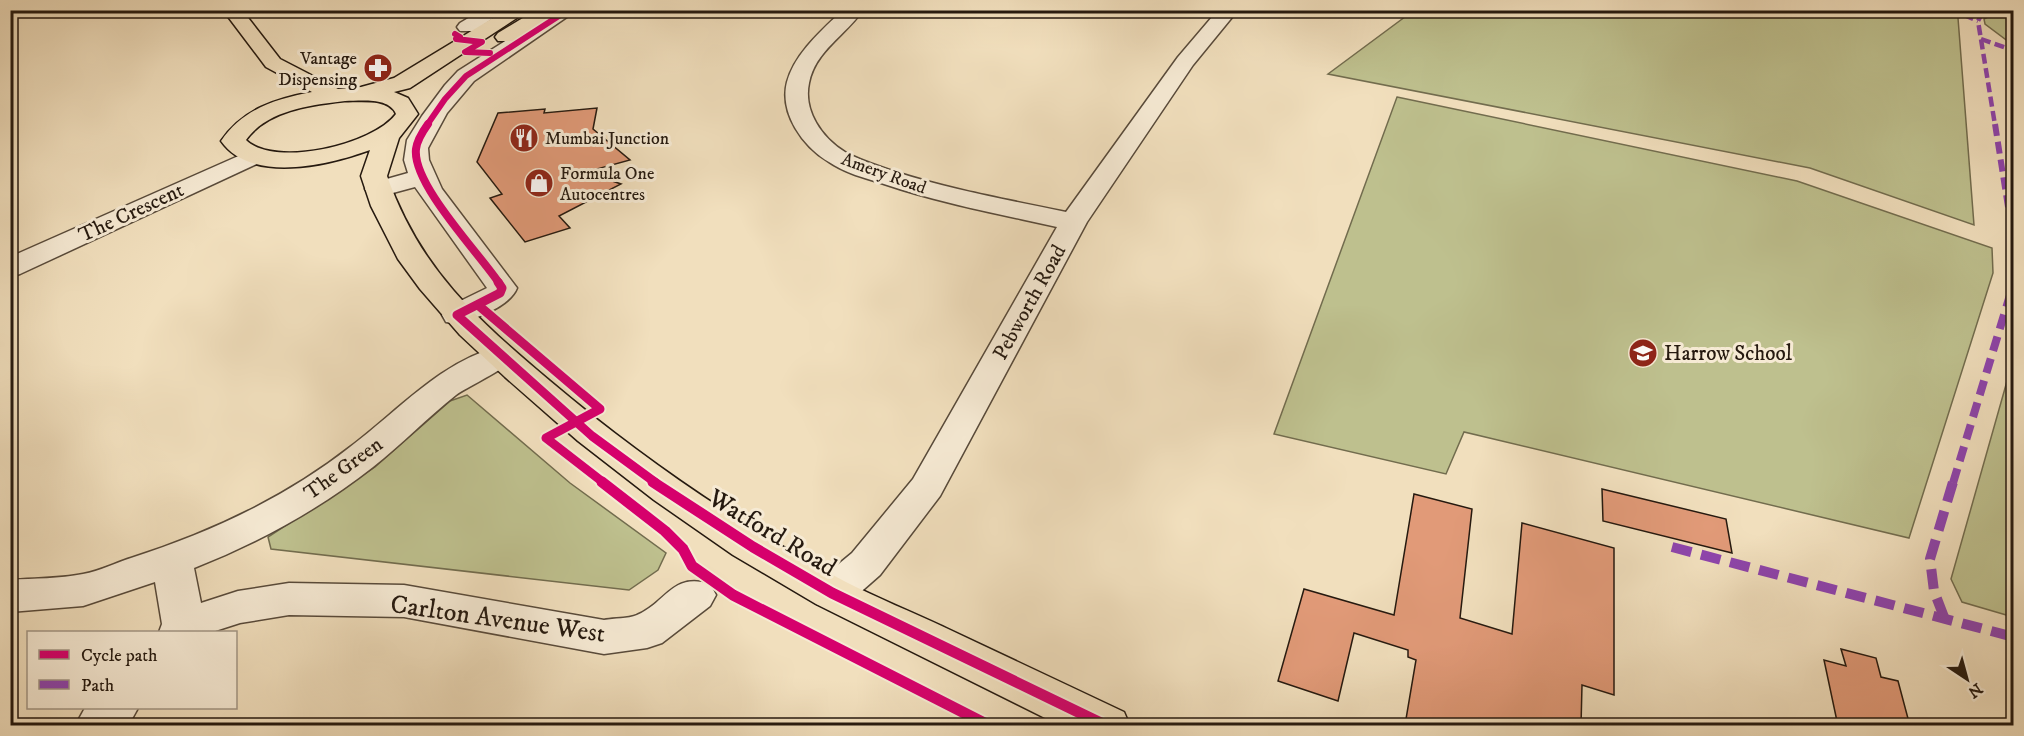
<svg xmlns="http://www.w3.org/2000/svg" width="2024" height="736" viewBox="0 0 2024 736" font-family="'IM FELL DW Pica',serif">
<style>
.green{fill:#bec08e;stroke:#726c4e;stroke-width:1.5}
.building{fill:#e19a78;stroke:#25190f;stroke-width:1.5}
.lines{fill:none;stroke-linecap:round;stroke-linejoin:round}
.minor-casing{stroke:#584a3a;stroke-width:3}
.major-casing{stroke:#25190f;stroke-width:3}
.minor{fill:#f6ead4;fill-rule:evenodd}
.major{fill:#f1dfbd;fill-rule:evenodd}
.quiet-far3{stroke:#8e44ad;stroke-width:4.5;stroke-dasharray:10 4.5;stroke-linecap:butt}
.quiet-far2{stroke:#8e44ad;stroke-width:6;stroke-dasharray:12 6;stroke-linecap:butt}
.quiet-far1{stroke:#8e44ad;stroke-width:8;stroke-dasharray:15 8;stroke-linecap:butt}
.quiet{stroke:#8e44ad;stroke-width:10;stroke-dasharray:20 10;stroke-linecap:butt}
.cycleway-far3-casing{stroke:#f6ead4;stroke-width:8}
.cycleway-far2-casing{stroke:#f6ead4;stroke-width:10}
.cycleway-far1-casing{stroke:#f6ead4;stroke-width:13}
.cycleway-casing{stroke:#f6ead4;stroke-width:15}
.cycleway-far3{stroke:#d6006c;stroke-width:6}
.cycleway-far2{stroke:#d6006c;stroke-width:8}
.cycleway-far1{stroke:#d6006c;stroke-width:9}
.cycleway{stroke:#d6006c;stroke-width:11}
.labels{text-anchor:middle;stroke-width:6;stroke-linejoin:round;paint-order:stroke}
.far-poi-label{font-size:18px;fill:#25190f;stroke:#f6ead4;text-anchor:start}
.far-street-label{font-size:18px;fill:#25190f;stroke:#f6ead4}
.street-label{font-size:21px;fill:#25190f;stroke:#f6ead4}
.poi-label{font-size:21px;fill:#25190f;stroke:#f6ead4;text-anchor:start}
.near-street-label{font-size:26px;fill:#25190f;stroke:#f6ead4}
</style>
<rect width="100%" height="100%" fill="#f1dfbd"/>
<filter id="stains"><feTurbulence type="fractalNoise" baseFrequency=".00333" numOctaves="4"/><feColorMatrix values="0 0 0 0 .2 0 0 0 0 .09 0 0 0 0 .02 0 0 0 .5 -.17"/></filter>
<radialGradient id="worn" r=".72"><stop offset=".6" stop-color="#630" stop-opacity="0"/><stop offset="1" stop-color="#630" stop-opacity=".3"/></radialGradient>
<g class="green">
<path d="M2001,10L2013,11V45L1985,24L1984,19Z"/>
<path d="M1413,11H1968L1969,13L1958,18L1974,225L1810,168L1328,74Z"/>
<path d="M1397,97L1797,181L1992,248L1993,273L1909,538L1464,432L1446,474L1274,434Z"/>
<path d="M2013,360L2014,617H2013L1962,602L1951,579Z"/>
<path d="M467,395L570,483L666,553L658,570L629,590L271,549L268,537L375,467L450,401Z"/>
</g>
<g class="building">
<path d="M597,108L593,129L630,160L586,172L621,184L559,216L570,228L525,242L490,198L502,194L477,162L498,113L545,109L544,113Z"/>
<path d="M1602,489L1726,519L1732,553L1603,521Z"/>
<path d="M1414,494L1472,509L1460,618L1512,634L1522,523L1614,548V695L1582,685L1581,726H1427L1406,719L1416,660L1408,657V650L1354,633L1338,701L1278,681L1304,589L1394,615Z"/>
<path d="M1841,649L1876,658L1881,677L1898,681L1910,726H1838L1824,660L1846,666Z"/>
</g>
<g class="lines">
<g class="minor-casing">
<g id="minor">
<path d="M482,10H505L474,31H460L457,27L460,23Z"/>
<path d="M554,10H577L474,81L447,113L428,148L429,160L442,189L517,288C510,307 465,326 446,322L442,315L446,308L487,288L415,187L378,197L369,194L365,189L369,184L408,173L404,160L407,140L422,116L445,85L458,71Z"/>
<path d="M843,10H863C846,35 815,51 809,83C803,111 822,138 845,152C861,161 879,166 896,172C952,190 1009,200 1066,212L1178,57L1218,10H1238L1193,65L1087,222L940,496L880,575L847,604L832,609L817,604L811,593L817,582L852,553L913,479L1057,227C999,214 940,203 884,184C865,178 845,173 829,162C803,147 779,113 787,82C795,53 822,30 843,10Z"/>
<path d="M252,150L261,152L264,157L261,162L20,274L10,277V257Z"/>
<path d="M501,346L512,349L517,356C510,367 471,385 456,395C427,418 402,444 373,467C318,510 258,543 194,568L201,603L238,591L289,583L404,585L604,620C614,618 628,619 637,615C666,603 672,572 710,584L716,595L710,606L662,643L647,648L604,654L404,617L289,615L240,623L212,632H159L162,624L155,582L83,606L10,612V580C35,578 59,579 83,574C100,571 115,563 131,558C209,533 285,498 350,447C398,411 441,361 501,346Z"/>
<path d="M85,708H138L128,726H75Z"/>
</g>
</g>
<g class="major-casing">
<g id="major">
<path d="M223,10H242L280,59L338,89L361,87L394,78L506,10H529L410,88L394,92L408,98L418,114L399,138L387,176C420,270 477,319 550,381C641,458 739,525 844,581C877,598 912,612 946,628C1005,656 1065,684 1124,712L1130,726H1061L816,604L733,555L654,500L578,441L505,377L460,335L420,289L398,259L371,206L361,176L370,150C329,165 251,184 221,141C243,109 275,99 312,92L266,67ZM345,101C361,101 389,97 396,114C373,145 274,168 246,140C267,110 311,105 345,101Z"/>
<path d="M536,10H559L512,41H498L495,37L498,33Z"/>
</g>
</g>
<use href="#minor" class="minor"/>
<use href="#major" class="major"/>
<g class="quiet-far3">
<path d="M1983,12L1978,21L1995,125"/>
<path d="M1964,15L1978,21"/>
<path d="M1981,39L2012,50"/>
</g>
<path class="quiet-far2" d="M1995,124L2014,245"/>
<path class="quiet-far1" d="M1953,483L2014,282"/>
<g class="quiet">
<path d="M1672,547L2014,637"/>
<path d="M1944,617L1934,591L1930,559L1953,482"/>
</g>
<g class="cycleway-far3-casing">
<g id="cycleway-far3">
<path d="M455,34L460,37L456,39L482,42L465,52L490,53"/>
<path d="M427,125L445,99L466,76L568,10"/>
</g>
</g>
<g class="cycleway-far2-casing">
<path id="cycleway-far2" d="M428,124C423,131 417,140 416,149C412,184 479,253 499,283"/>
</g>
<g class="cycleway-far1-casing">
<g id="cycleway-far1">
<path d="M498,282L502,288L500,293L457,315L592,436L656,483"/>
<path d="M478,305L600,409L546,438L604,483"/>
</g>
</g>
<g class="cycleway-casing">
<g id="cycleway">
<path d="M602,482L665,531L683,549L692,566L733,595L990,726"/>
<path d="M653,482L753,547L832,593L1107,726"/>
</g>
</g>
<use href="#cycleway-far3" class="cycleway-far3"/>
<use href="#cycleway-far2" class="cycleway-far2"/>
<use href="#cycleway-far1" class="cycleway-far1"/>
<use href="#cycleway" class="cycleway"/>
</g>
<defs>
<g id="pharmacy-disc" transform="scale(1.5)"><circle r="9.5" fill="#8f2418" stroke="#f6ead4"/><path d="M-2-6h4v4h4v4h-4v4h-4v-4h-4v-4h4Z" fill="#fff"/></g>
<g id="restaurant-disc" transform="scale(1.5)"><circle r="9.5" fill="#8f2418" stroke="#f6ead4"/><path d="M-5-6h1v4h1v-4h1v4h1v-4h1v5L-1.5 .5V6h-2V.5L-5-1ZM5-6V6H3V1.5H1.5Q1.5-4 5-6Z" fill="#fff"/></g>
<g id="shop-disc" transform="scale(1.5)"><circle r="9.5" fill="#8f2418" stroke="#f6ead4"/><path d="M-5-2.5h2.3a2.7 3.5 0 0 1 5.4 0H5L5.5 6h-11ZM-1.5-2.5h3a1.5 2.3 0 0 0-3 0Z" fill="#fff"/></g>
<g id="school-disc" transform="scale(1.5)"><circle r="9.5" fill="#8f2418" stroke="#f6ead4"/><path d="M0-5L7-2L0 1L-7-2ZM-4 1L0 2.5L4 1V4Q0 6-4 4Z" fill="#fff"/></g>
</defs>
<g fill-rule="evenodd">
<use href="#pharmacy-disc" x="378" y="68"/>
<use href="#restaurant-disc" x="524" y="138"/>
<use href="#shop-disc" x="539" y="183"/>
<use href="#school-disc" x="1643" y="353"/>
</g>
<g class="labels">
<g class="far-poi-label">
<text x="357" y="64" text-anchor="end">Vantage<tspan x="357" dy="21">Dispensing</tspan></text>
<text x="545" y="144">Mumbai Junction</text>
<text x="560" y="179">Formula One<tspan x="560" dy="21">Autocentres</tspan></text>
</g>
<g class="far-street-label">
<text transform="translate(884 173) rotate(20)" y="6">Amery Road</text>
</g>
<g class="street-label">
<text transform="translate(131 212) rotate(-25)" y="7">The Crescent</text>
<text transform="translate(1029 302) rotate(-61)" y="7">Pebworth Road</text>
<text transform="translate(343 468) rotate(-36)" y="7">The Green</text>
</g>
<g class="poi-label">
<text x="1664" y="360">Harrow School</text>
</g>
<g class="near-street-label">
<text transform="translate(773 532) rotate(31)" y="9">Watford Road</text>
<text transform="translate(498 618) rotate(8)" y="9">Carlton Avenue West</text>
</g>
</g>
<rect width="2024" height="736" fill="none" stroke="#f1dfbd" stroke-width="36"/>
<rect x="12" y="12" width="2000" height="712" fill="none" stroke="#25190f" stroke-width="3"/>
<rect x="18" y="18" width="1988" height="700" fill="none" stroke="#25190f" stroke-width="1.5"/>
<rect x="27" y="631" width="210" height="78" fill="#f6ead4" stroke="#a29685" stroke-width="1.5"/>
<rect x="39" y="650" width="30" height="9" fill="#d6006c" stroke="#a29685" stroke-width="1.5"/>
<text x="81" y="661" font-size="18" fill="#25190f">Cycle path</text>
<rect x="39" y="680" width="30" height="9" fill="#8e44ad" stroke="#a29685" stroke-width="1.5"/>
<text x="81" y="691" font-size="18" fill="#25190f">Path</text>
<g transform="translate(1967 679) rotate(144)" stroke="#f6ead4" stroke-width="4.5" paint-order="stroke">
<path d="M0-4.5L10 22L0 15L-10 22Z" fill="#25190f"/>
<text y="-9" font-size="16" font-weight="bold" text-anchor="middle" fill="#25190f">N</text>
</g>
<rect width="100%" height="100%" filter="url(#stains)"/>
<rect width="100%" height="100%" fill="url(#worn)"/>
</svg>
